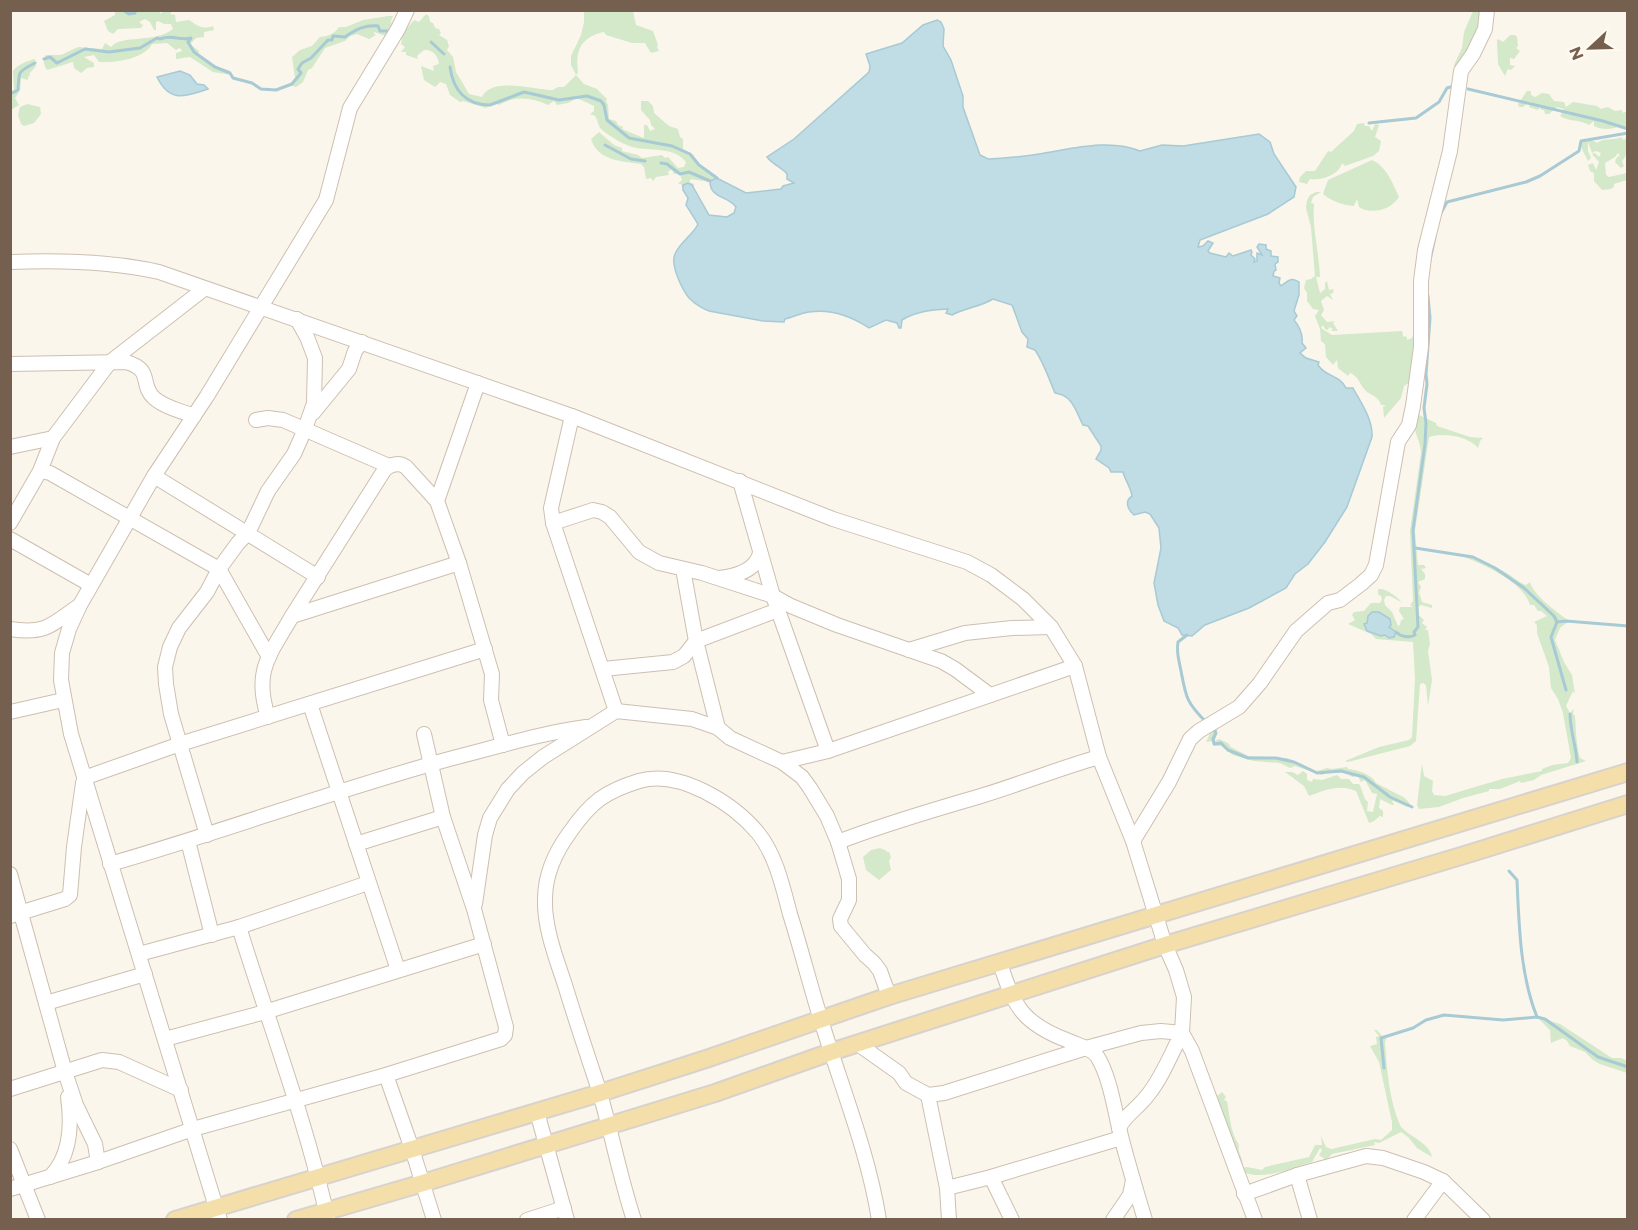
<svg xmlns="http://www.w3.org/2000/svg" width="1638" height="1230" viewBox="0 0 1638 1230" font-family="Montserrat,sans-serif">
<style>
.green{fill:#d4e8ca}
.water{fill:#c0dce4;stroke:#a7cad5;stroke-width:1.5}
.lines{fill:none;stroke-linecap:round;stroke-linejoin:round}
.stream{stroke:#a7cad5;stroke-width:3}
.minor-casing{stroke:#cdbfb1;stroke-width:16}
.major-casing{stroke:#d8d2ce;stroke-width:20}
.minor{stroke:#fff;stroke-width:14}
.major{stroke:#f4dea9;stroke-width:16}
</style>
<rect width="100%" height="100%" fill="#fbf6eb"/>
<g class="green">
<path d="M115,11H159L161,14L163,11H172L170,14L175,15L176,22L189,20C198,26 202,30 213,26L214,30L204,32V37L196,38L190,44L199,51L198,55L215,67L228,70L231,75L213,72L190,57L176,59V53L182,51L181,49L179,48L176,50L167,43L152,44C144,59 115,63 99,62L94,55L84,57L94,63V67L87,68L81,73L74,68L73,62L47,70C44,65 42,60 46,55H61L78,47L102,49L105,43L111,47C122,34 154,44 173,29L171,24H164L158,21L156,22V30H154L150,22L145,19L139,22L143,25L141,28L118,29L113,34L108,31L104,21L115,15Z"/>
<path d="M584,11H633L636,25L653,31L658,45L657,47L659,51L651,53L645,43H632L606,35L604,32C581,37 575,50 578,73L576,75L584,84L597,89L607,99L606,101L608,105L609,119L616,121L618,125L623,127L622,129L644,138V125H647L650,131L655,129L651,125L650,120L641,110V101H648L653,106L654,113L669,126L678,129L680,137L683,139V149L693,155L702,168L717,178L710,182L691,179L689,182L694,184V187L688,183L683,185V190L681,184H678L682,180L680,174H674L672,170L668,171L669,175L656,177L653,181L651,178L646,179L644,167L641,164C621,161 598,161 591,139L599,132L614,145L622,148V151L638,155L642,158L662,155L665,158L668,157L678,168L684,167L686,162C675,147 653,151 637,148C625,146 609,136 601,129C598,126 598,120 595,116L590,114L594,111V106L577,98L568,103L557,105L554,101L548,105C532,98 516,95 499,105L495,103L486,108L463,101L460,102L450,95L446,84L440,82L435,87L424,80L421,66L434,71L433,66L439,64C438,56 433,49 424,50L417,56L418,59L406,55V52H401L405,47L401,44L402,40L400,37L414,20L419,22L426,14L429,16L430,22L433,23L435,28L439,29L441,33L439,35L447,40L449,46L447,50L453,57L456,72L469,94L482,97C491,76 536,90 553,90L558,87H564L576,75L571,65V56L581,35L584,22Z"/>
<path d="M1473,11H1482L1476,32L1478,34L1470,42L1464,56L1455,69L1454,65L1462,48L1464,32Z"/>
<path d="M388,16H393L391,21L392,25L394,26L388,37L374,32V34L376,35L369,39L357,34L350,36L345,41L325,48L312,68L308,70L303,82L296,87L289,85L295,78L292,57L300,50L312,46L320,37C329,36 334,34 339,27H346L363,20Z"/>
<path d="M1510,35H1515L1517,37L1518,46L1516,48L1520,51L1514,59L1510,58V65L1515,66L1511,70L1508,69L1505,76L1498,64L1497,41L1498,39L1503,42Z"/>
<path d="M35,59L36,66L30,73L29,78L28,75V80L21,78L20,90L15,98L19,105L11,110V92L14,90L13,71C18,64 27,61 35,59Z"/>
<path d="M1527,91H1531V95L1535,97L1542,93L1549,94L1554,101L1564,102L1566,107L1573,102L1597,106L1601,109L1608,107L1615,111L1622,110L1623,113L1627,111V129L1619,126C1613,130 1601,130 1594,126V121L1589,125C1580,119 1568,122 1560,116L1564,109L1557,107L1549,114H1545L1544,110H1541V107L1538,110L1529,107L1531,101L1523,107H1519L1518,104Z"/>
<path d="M27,104L40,107L41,114L34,123L24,126L21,124L18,115L20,107Z"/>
<path d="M1364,123L1365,126H1369L1372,131L1375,124L1379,125L1375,137L1381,141L1379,151L1373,156L1345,166L1342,163C1339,175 1321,181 1310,179L1307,184L1299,182L1300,177L1306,171H1315L1328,151L1331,152L1354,131L1357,124Z"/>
<path d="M1621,137L1624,140L1627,137C1628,147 1628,155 1622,161L1624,166L1621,168L1615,162L1617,157L1620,156L1618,153L1615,157L1605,163L1606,175L1609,177L1627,173V180L1614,184V187L1611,189L1602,190L1594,181V173L1590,171L1588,165L1593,163L1596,170L1599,162L1592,154L1595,153L1599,157L1601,153L1596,151L1592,153L1588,142V151L1591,158L1588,161L1580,145L1581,141C1588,140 1591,139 1597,143C1604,137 1615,141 1621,137Z"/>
<path d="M1372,160C1387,167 1393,184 1399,197C1391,210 1371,215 1359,207L1357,199L1354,206C1342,205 1331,201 1323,194L1328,180Z"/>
<path d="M1316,192H1321L1313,197L1311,203L1314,204C1312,229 1319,252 1320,277H1316L1320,293L1325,289V283L1327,281L1329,290L1334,289L1333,293L1330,294L1333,300L1327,296L1321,301L1324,310L1321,315L1327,322L1335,321L1333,323L1338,331H1331L1333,329L1329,327L1328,330L1325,329L1323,325L1321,328L1332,335L1402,331L1403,336L1407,337V340L1412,338L1414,332L1416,334L1410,382L1404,386L1401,398L1384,418L1383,407L1386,405H1381C1378,396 1373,396 1367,392C1360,386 1359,376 1350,373L1348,376L1338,368L1337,360L1333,365L1326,357L1325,344L1321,341L1320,329L1315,316L1319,310L1313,309L1307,301V293L1304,288L1306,280L1311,279L1315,276L1311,227L1306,208L1307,200L1310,195Z"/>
<path d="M1419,415L1436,423L1437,426L1470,437L1483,438L1480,441L1478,448C1469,436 1442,432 1429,437L1415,531L1418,565H1424L1426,568L1421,569L1425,574V579L1418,582L1421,587L1419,592L1422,602L1432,605V608L1421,605L1418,607L1419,615L1424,620L1422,623L1427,627L1425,630H1428L1430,644L1428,651L1432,680L1428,706L1426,685L1423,683L1420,684L1416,741L1410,746L1348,762L1345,761L1379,747L1409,740L1412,737L1415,678L1413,642L1376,639L1371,634L1348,624L1355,620L1352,615L1354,612L1364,611L1371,603H1380L1382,600L1381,596L1378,594V589C1388,588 1396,597 1403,603L1390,596H1386L1384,600L1385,605L1392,612L1398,626L1400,625L1401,620L1404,619L1399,611L1400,607H1413L1410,605L1413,601L1410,531L1421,453C1421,439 1408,426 1419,415Z"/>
<path d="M1459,555C1475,557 1491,564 1505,572C1512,576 1518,582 1526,585L1530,582C1533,595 1558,613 1569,621L1560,628L1555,640L1564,662L1572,675L1575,694L1573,691L1566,706L1570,713L1574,709L1573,714L1575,716C1576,730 1576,744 1580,758L1586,761L1541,775L1534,780L1521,783L1520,781L1500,789H1489V791L1463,798L1439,807L1419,809L1417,805L1422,763L1424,776L1433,781L1432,791L1434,795L1445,796L1502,779L1542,771V769L1552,765L1568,763L1571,758L1563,713L1558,699L1551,688L1549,667L1537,633V625L1534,622L1547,616L1541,611H1538L1534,605H1530C1523,581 1481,563 1459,555Z"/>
<path d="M1218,727L1215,741L1219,739L1228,743L1231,747L1248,756L1287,758L1317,771L1327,768L1332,769L1347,767L1348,769C1357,770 1372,774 1376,783L1405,798L1411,805L1407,807L1394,801H1392L1394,805H1392L1380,799L1379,808L1383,811V817L1380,816L1374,821L1369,823L1356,791C1339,784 1326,790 1309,796L1304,786L1285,772H1292L1298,775L1303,771L1307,774V780L1312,782L1313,779L1322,780L1337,775L1341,779H1349L1353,784H1359C1363,790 1363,799 1368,802L1367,811L1373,812L1377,794L1372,793L1365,780L1361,782L1358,776L1353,777L1341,771L1338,773L1331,771L1322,775L1295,766L1290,768L1280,763L1254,761L1233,755L1221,746H1214L1213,741L1206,742L1211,731Z"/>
<path d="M880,848L887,851L886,852H889L891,857L889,861L891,870L879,880L866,870L863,857L871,850Z"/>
<path d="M1537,1017L1560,1024L1612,1058C1619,1058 1622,1057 1627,1061V1073L1600,1064L1593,1060L1585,1052L1570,1046L1567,1041L1563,1038L1551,1043L1550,1030Z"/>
<path d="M1374,1030H1377L1383,1037L1387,1036L1385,1042C1387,1071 1389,1099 1400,1125C1404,1134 1430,1142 1432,1157L1417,1148L1408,1137L1401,1132L1379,1143L1374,1142L1375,1145L1332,1154L1326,1160L1319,1155L1322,1150L1320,1148L1312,1162C1291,1168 1264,1181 1243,1172L1218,1100L1217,1096L1222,1092L1226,1097L1224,1100L1227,1101C1230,1116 1230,1132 1239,1145C1237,1154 1245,1159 1242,1168L1247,1167L1262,1170L1265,1167L1309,1157L1315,1145H1322L1321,1136L1326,1147L1331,1149L1375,1139L1381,1140L1392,1130V1122L1379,1062L1370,1046L1377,1044L1376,1037L1379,1036Z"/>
</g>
<g class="water">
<path d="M937,20L941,22L944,29L943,46L951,60L963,96V107L980,155L988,159C1005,158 1022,157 1039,154C1071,149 1110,138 1140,151L1162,145L1183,146L1259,134L1270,142L1274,154L1296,187L1294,197L1268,214L1200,240L1198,247L1203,246L1208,241L1213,243L1208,251L1210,253L1226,257L1229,253L1233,256L1251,250L1252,252L1251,255L1255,259L1254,262L1257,261V253L1262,255L1257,247L1259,244L1266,245V249L1271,251V256L1278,257V262L1275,264L1276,270L1274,271L1273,276L1280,278L1279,283L1281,286C1287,282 1290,276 1299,282V295L1294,311L1297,316L1294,320C1300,327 1303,334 1302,343L1306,348L1300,353L1306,358L1319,362L1318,365C1325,377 1339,374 1346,388H1353C1361,403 1373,419 1372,437L1347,507L1325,542L1308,564L1295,574L1286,588L1249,608L1205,625L1192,636L1182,635L1178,628L1164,621L1158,605L1154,583L1161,548L1159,528L1150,514L1145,512L1134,515C1128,510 1124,501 1132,496C1131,488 1125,480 1123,472H1111L1109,468L1096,459L1101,450V446L1088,426L1083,425C1076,412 1073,395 1055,393C1049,379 1044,363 1035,350L1027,347L1028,339L1022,332L1012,305L993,299C980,307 965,308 952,315L946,313L948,309C931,310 917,311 902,320L901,328H899L897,323L886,320L869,328C851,316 830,309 809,312C801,313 793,317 785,319L784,322L763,321L709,311C701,308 695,304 689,298C682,289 670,265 675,254C680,242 693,235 698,224L686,205L688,198L683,190V185L688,183L692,185L709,215L727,217L734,213L736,207C727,195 710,199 710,181L717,178L746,193L781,189L783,186L794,183L787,179V174C783,168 773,165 767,157L794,139L869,72L870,66L866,54L902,43L923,25Z"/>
<path d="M180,71L190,75L197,84L204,85L208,89C186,96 170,104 157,77Z"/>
<path d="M1372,612H1379L1390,619L1391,625L1389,627L1396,632L1394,637L1389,638L1385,635L1381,636L1367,631L1364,624L1367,623L1368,616Z"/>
</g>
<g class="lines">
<g class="stream">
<path d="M123,10L129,14L135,13"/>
<path d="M431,42L444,54"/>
<path d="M44,59L50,57L57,63L85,49L109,52L140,48L157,38L160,39C172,34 179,41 191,38L188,42L194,52L215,67L230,73L233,78L252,83L261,89L276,90L292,84L301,73L298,69L302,63L311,58L328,40H332L333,36L345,37C356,29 365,25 378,26L380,31H391"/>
<path d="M450,67C453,89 465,105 490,105L524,92L559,100L587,96L601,101L604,105L607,120L629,138L672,146L690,154L699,165L717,178"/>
<path d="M1468,89L1603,121L1628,129"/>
<path d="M10,94L18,90C19,70 18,72 35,63"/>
<path d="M1369,123L1416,118L1439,102L1447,88L1454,86"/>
<path d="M605,145L631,159L645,161"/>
<path d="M661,163L667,164L680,174L689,172L710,181"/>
<path d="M1441,213L1447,202L1526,182L1540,176L1579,151L1581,141L1628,133"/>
<path d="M1430,260L1435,237"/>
<path d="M1415,548L1473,557L1495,568L1524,588L1554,616L1557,622L1551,637L1566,690"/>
<path d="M1557,622L1566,621L1628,626"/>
<path d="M1396,632C1401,637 1409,638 1415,635L1414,632L1418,627L1413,530L1425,444L1426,423L1424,408L1427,384L1426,374L1430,318L1428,296"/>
<path d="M1187,635L1178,642C1176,653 1179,660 1181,671C1186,697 1186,702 1206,722"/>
<path d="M1570,714C1570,730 1576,745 1577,762"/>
<path d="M1213,728L1216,733L1213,739L1214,744L1221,743L1228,750L1248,758H1276L1294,762L1317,773L1341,771L1364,777L1390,797L1412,807"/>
<path d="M1509,871L1517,880C1519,924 1520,975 1537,1017"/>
<path d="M1384,1068L1381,1038L1413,1028L1426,1020L1444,1015L1503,1020L1537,1017L1545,1019L1598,1057L1628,1067"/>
</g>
<g class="minor-casing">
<g id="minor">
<path d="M10,262C59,260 111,261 159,272L572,416L833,519L967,562L991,575L1023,599L1051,627L1075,666L1099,757L1133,841L1165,945L1176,970L1184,997L1182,1033L1192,1051L1255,1220"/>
<path d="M10,364L126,362C154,370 139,384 154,398C164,407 181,411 194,416"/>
<path d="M478,383L437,501L459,563L492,674L491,700L503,745"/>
<path d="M313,413L349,369L355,351L362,342"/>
<path d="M572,416L551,508L553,523L616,711"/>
<path d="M256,420L268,418L283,420L389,466"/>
<path d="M10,447L53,438"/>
<path d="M40,471L50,473L219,569L269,657"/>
<path d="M154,476L318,577"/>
<path d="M740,481L773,596L828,751"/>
<path d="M10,523L40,471L53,438L110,362L204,289"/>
<path d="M553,523L593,510L602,512L610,517L639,552L659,563L702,573L773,596L791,606L837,625L941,661L955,669L990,695"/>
<path d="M10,539L91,585"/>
<path d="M683,569L696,641L718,728"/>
<path d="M719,578C736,576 756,571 760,553"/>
<path d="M292,616L385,469C392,464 399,462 406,467L437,501"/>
<path d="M10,629C47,635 52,624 80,605"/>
<path d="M909,650L965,633L1012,628L1051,627"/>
<path d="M603,669L673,662L684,656L696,641L778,610"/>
<path d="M310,704L398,970"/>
<path d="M10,712L63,700"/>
<path d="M268,717C253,670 270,655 292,616L459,563"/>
<path d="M782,762L828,751L1075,666"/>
<path d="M84,778L180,744L485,649"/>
<path d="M207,835L171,714L166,684L165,667L170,647L179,628L207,592L219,569L238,543L248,533L268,491L294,454L305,429L314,403L315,358L307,337L297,319"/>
<path d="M188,841L212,935"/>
<path d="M1133,841L1169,782L1190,739L1199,731L1239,707L1260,683L1296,631L1328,603L1340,600L1361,584L1371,575L1376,565L1398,442L1409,425L1413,406L1421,347V281L1425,250L1450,151L1461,71L1473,54L1485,29L1487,10"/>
<path d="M838,842C887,823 934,810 984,795C1023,783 1060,768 1099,757"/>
<path d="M356,844L443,817"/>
<path d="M110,864C225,831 338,789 453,758C497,747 541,733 586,727"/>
<path d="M10,874L65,1072L76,1105L95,1144L98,1162"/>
<path d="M475,904L485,835L490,818L508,789L523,773L543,757L616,711L692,719L718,728L730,738L782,762L802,777L810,788L827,816L838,842L849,879V900L840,919L841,926L865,955L874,963L880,971L889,996"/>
<path d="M10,916L65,899L70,895L74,847L83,783"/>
<path d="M239,927C269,1024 306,1120 328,1220"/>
<path d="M139,954L239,927L368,883"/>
<path d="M1000,963C1014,1007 1023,1024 1069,1041C1077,1045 1091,1048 1097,1056C1111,1078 1115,1114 1122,1140C1129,1167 1137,1193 1145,1220"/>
<path d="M46,1003L145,974"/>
<path d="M165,1039L265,1012L484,944"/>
<path d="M858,1044L899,1073L906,1083L928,1095L944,1093L1086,1048L1141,1033L1161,1031L1182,1033C1171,1054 1162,1078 1147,1096C1138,1108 1125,1115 1119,1128"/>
<path d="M386,1075L412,1149L434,1220"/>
<path d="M10,1089L102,1060L119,1062L181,1090"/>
<path d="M928,1095L947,1188L949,1220"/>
<path d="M537,1112L567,1220"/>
<path d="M10,1149L38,1220"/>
<path d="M1297,1175L1310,1220"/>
<path d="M50,1177C71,1156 72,1125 68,1097"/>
<path d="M991,1177L1012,1220"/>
<path d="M947,1188L991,1177L1121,1138"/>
<path d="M10,1189L98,1162L193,1129L386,1075L501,1039L505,1035L506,1027L474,909L443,817L424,734"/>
<path d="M1244,1194L1297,1175L1366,1156L1383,1158L1424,1172L1443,1181L1483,1220"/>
<path d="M220,1220L71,734L61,680L62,653L69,629L80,605L154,476L207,396L326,200L350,108L398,29L407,10"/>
<path d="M527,1220L564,1208"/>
<path d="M634,1220C619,1175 611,1128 597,1084C586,1051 575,1018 565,985C556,958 544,927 545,899C545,875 556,851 570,832C591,802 604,792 639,781C679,769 733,803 758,833C776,855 783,888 790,914C801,949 810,985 821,1020C841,1086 868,1151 879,1220"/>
<path d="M1113,1220L1130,1195L1133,1180"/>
<path d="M1414,1220L1443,1181"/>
</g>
</g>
<g class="major-casing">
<g id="major">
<path d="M175,1220L600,1093L706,1059L889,996L1628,772"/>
<path d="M296,1220L423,1183L715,1093L831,1052L1165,945L1471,853L1628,804"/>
</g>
</g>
<use href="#minor" class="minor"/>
<use href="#major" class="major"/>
</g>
<rect width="1638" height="1230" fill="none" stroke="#75604f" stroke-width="24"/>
<g transform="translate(1590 48) rotate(248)" stroke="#fefaf1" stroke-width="4.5" paint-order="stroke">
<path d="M0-4.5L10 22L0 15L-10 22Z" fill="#75604f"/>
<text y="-9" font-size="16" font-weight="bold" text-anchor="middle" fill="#75604f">N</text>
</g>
</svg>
